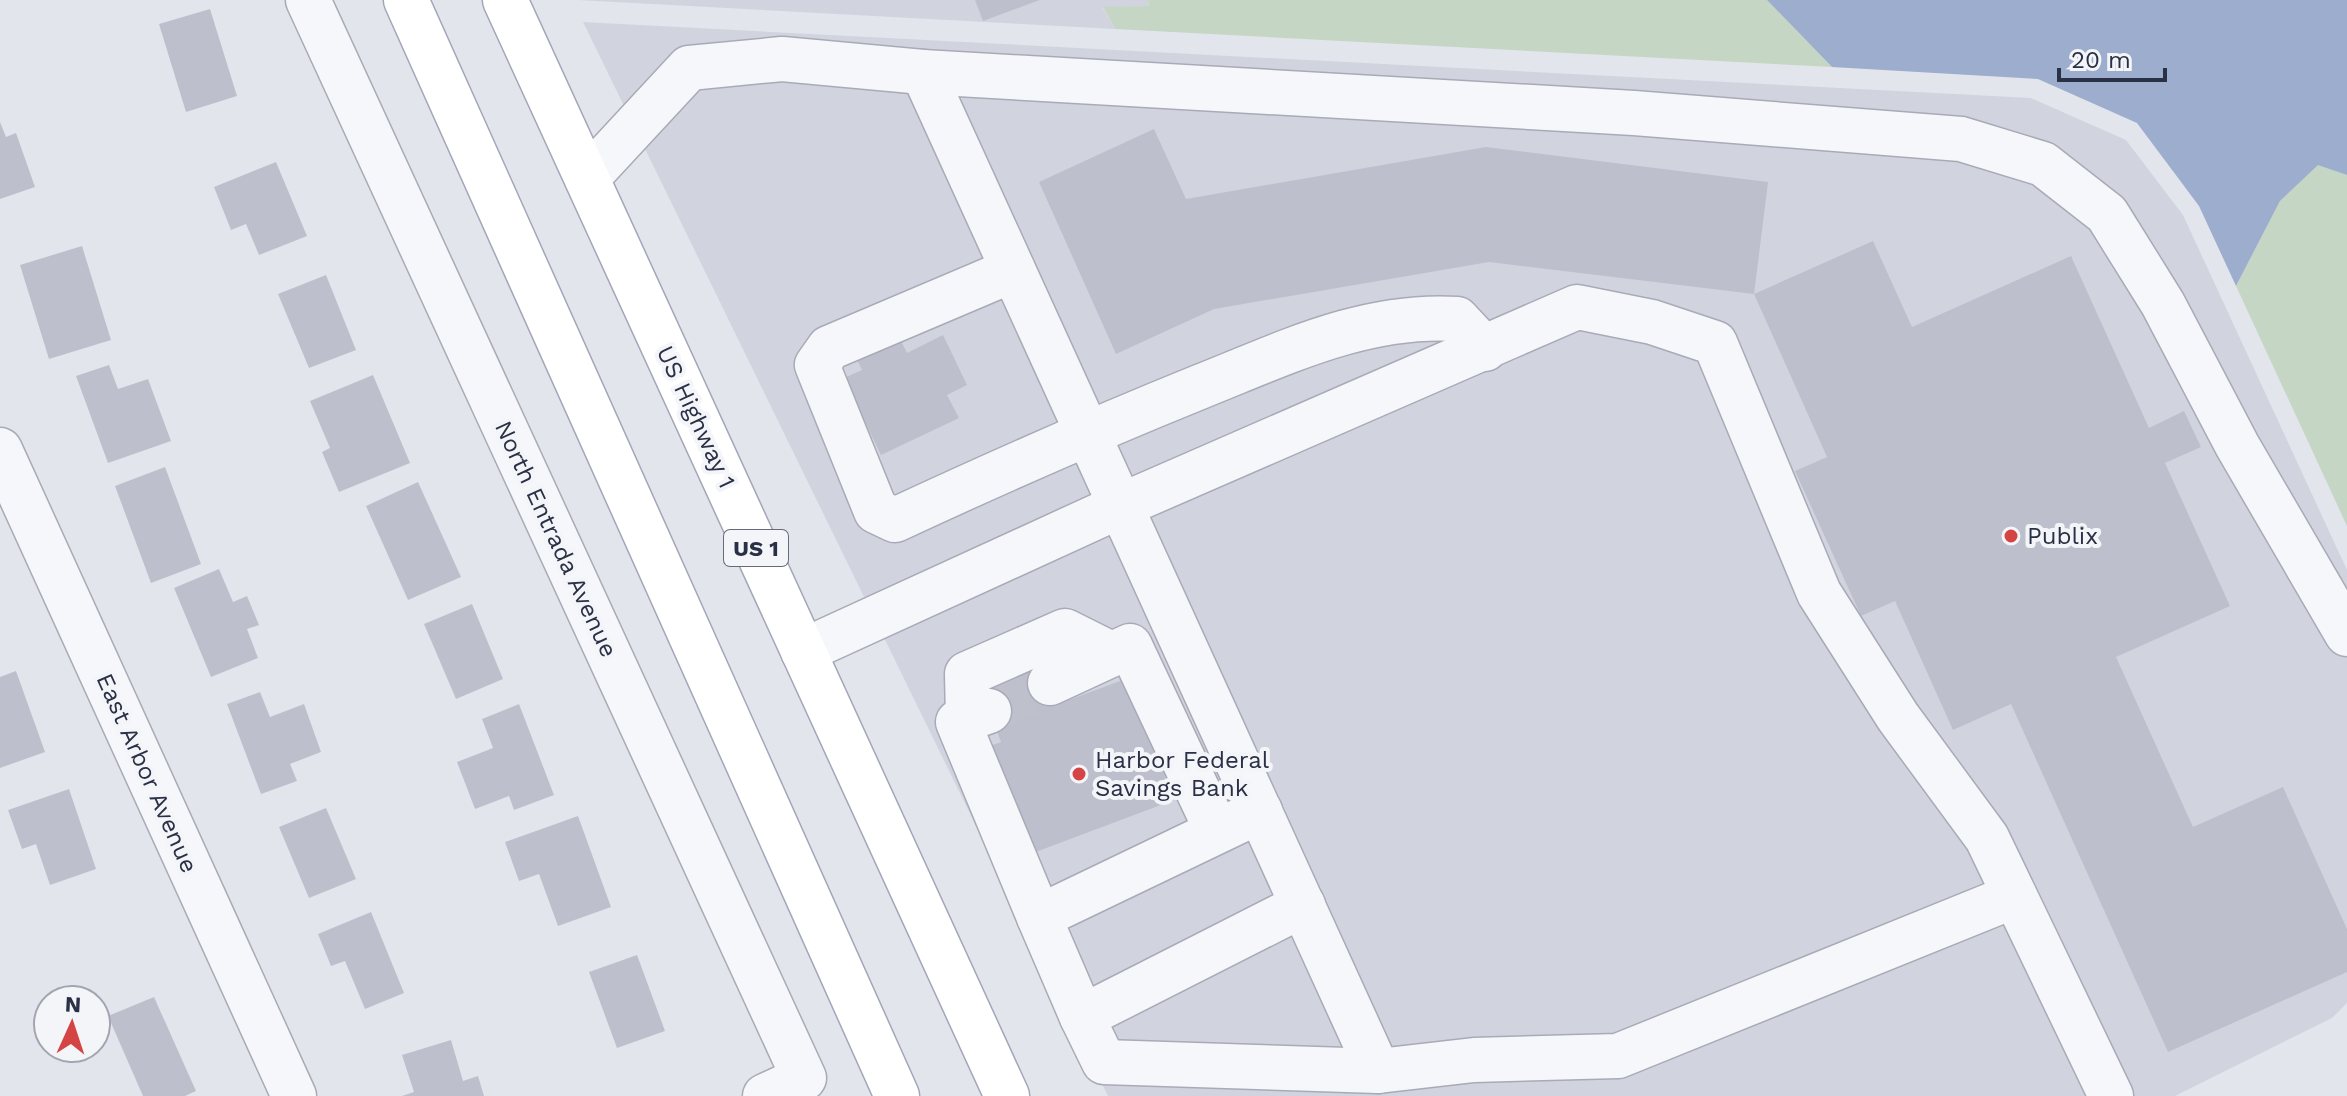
<svg xmlns="http://www.w3.org/2000/svg" width="2347" height="1096" viewBox="0 0 2347 1096" font-family="'Work Sans',sans-serif">
<style>
.built{fill:#d1d4de}
.green{fill:#c6d6c4}
.water{fill:#9dadcd}
.building{fill:#bdc0cc}
.lines{fill:none;stroke-linecap:round;stroke-linejoin:round}
.minor-tunnel{stroke:#bec1cb;stroke-width:44;stroke-dasharray:44 22;stroke-linecap:butt}
.minor-casing{stroke:#a8abb7;stroke-width:47}
.major-casing{stroke:#a2a7b8;stroke-width:47}
.minor{stroke:#f6f7fa;stroke-width:44}
.major{stroke:#fff;stroke-width:44}
.poi-dot{fill:#d54445;stroke:#f3f5f9;stroke-width:3}
.labels{text-anchor:middle;stroke-width:8;stroke-linejoin:round;paint-order:stroke}
.shield{fill:#f3f5f9;stroke:#666b7b;stroke-width:2}
.shield-label{font-size:22px;font-weight:bold;fill:#2a3045}
.street-label{font-size:24px;fill:#2a3045;stroke:#f3f5f9}
.poi-label{font-size:24px;fill:#2a3045;stroke:#f3f5f9;text-anchor:start}
</style>
<rect width="100%" height="100%" fill="#e3e5ec"/>
<g class="built">
<path d="M578,0H1148L1151,6L1103,8L1115,29Z"/>
<path d="M583,22L2031,98L2126,140L2183,215L2347,570V1003L2332,1018L2175,1096H1108Z"/>
</g>
<g class="green">
<path d="M1148,0H1767L1832,67L1115,29L1103,7L1150,6Z"/>
<path d="M2318,164L2347,175V526L2236,286L2280,201Z"/>
</g>
<path class="water" d="M1767,0H2347V175L2318,165L2280,201L2236,286L2199,206L2137,123L2038,79L1832,67Z"/>
<g class="building">
<path d="M975,0H1040L983,21Z"/>
<path d="M210,9L237,96L186,112L159,24Z"/>
<path d="M0,122L6,137L16,133L35,187L0,199Z"/>
<path d="M1154,129L1186,199L1486,147L1768,182L1754,294L1489,262L1214,309L1116,354L1039,182Z"/>
<path d="M276,162L307,236L259,255L246,224L231,230L214,187Z"/>
<path d="M1873,241L1912,327L2071,256L2149,428L2184,411L2201,447L2165,463L2230,606L2116,657L2193,827L2283,787L2347,929V972L2168,1052L2011,704L1953,730L1895,601L1861,616L1795,471L1827,457L1754,294Z"/>
<path d="M82,246L111,340L49,359L20,265Z"/>
<path d="M326,275L356,350L309,368L278,294Z"/>
<path d="M896,331L907,353L943,335L967,385L947,395L959,418L881,455L844,378L862,370L853,352Z"/>
<path d="M109,365L118,389L148,379L171,441L108,463L76,376Z"/>
<path d="M373,375L410,463L339,492L322,452L330,448L310,401Z"/>
<path d="M165,467L201,564L151,583L115,486Z"/>
<path d="M418,482L461,577L408,600L366,506Z"/>
<path d="M219,569L233,602L247,596L259,625L247,629L258,658L211,677L174,588Z"/>
<path d="M472,604L503,679L456,699L424,624Z"/>
<path d="M1040,656L1058,704L1128,678L1174,800L1025,856L984,748L1001,742L978,680Z"/>
<path d="M16,671L45,752L0,768V677Z"/>
<path d="M260,692L270,717L304,704L321,752L290,764L297,781L261,794L227,704Z"/>
<path d="M519,704L554,795L514,810L509,796L475,809L457,762L493,748L482,719Z"/>
<path d="M69,789L96,869L50,885L36,844L22,849L8,810Z"/>
<path d="M326,808L356,879L309,898L279,827Z"/>
<path d="M578,816L611,907L558,926L539,874L519,881L505,842Z"/>
<path d="M371,912L404,993L365,1009L345,961L331,966L318,934Z"/>
<path d="M637,955L665,1031L617,1048L589,972Z"/>
<path d="M154,997L196,1091L185,1096H143L108,1016Z"/>
<path d="M451,1040L463,1081L478,1076L484,1096H402L414,1092L402,1055Z"/>
</g>
<g class="lines">
<path class="minor-tunnel" d="M989,711L1050,683"/>
<g class="minor-casing">
<g id="minor">
<path d="M308,0L804,1078L765,1096"/>
<path d="M923,72L1378,1071"/>
<path d="M587,178L689,68L782,59L923,72L1634,113L1961,139L2043,164L2107,214L2163,304L2237,445L2347,634"/>
<path d="M1013,270L829,348L817,365L876,511L895,520C996,473 1098,428 1202,386C1285,353 1366,313 1457,319L1485,349"/>
<path d="M0,450L294,1096"/>
<path d="M803,651L1120,506L1577,307L1652,322L1715,343L1819,593L1898,717L1987,838L2111,1096"/>
<path d="M1050,683L1130,646L1216,829"/>
<path d="M989,711L958,722L1039,917"/>
<path d="M968,718L967,674L1065,631L1111,654"/>
<path d="M1260,811L1039,917L1082,1017L1303,905"/>
<path d="M1082,1017L1104,1062L1378,1071L1474,1060L1618,1056L2014,896"/>
</g>
</g>
<g class="major-casing">
<g id="major">
<path d="M406,0L897,1096"/>
<path d="M505,0L1007,1096"/>
</g>
</g>
<use href="#minor" class="minor"/>
<use href="#major" class="major"/>
</g>
<g class="poi-dot">
<circle cx="2011" cy="536" r="8"/>
<circle cx="1079" cy="774" r="8"/>
</g>
<g class="labels">
<rect class="shield" x="724" y="530" width="64" height="36" rx="6"/>
<g class="shield-label">
<text x="756" y="556">US 1</text>
</g>
<g class="street-label">
<text transform="translate(696 417) rotate(65)" y="8">US Highway 1</text>
<text transform="translate(556 539) rotate(65)" y="8">North Entrada Avenue</text>
<text transform="translate(147 773) rotate(66)" y="8">East Arbor Avenue</text>
</g>
<g class="poi-label">
<text x="2027" y="544">Publix</text>
<text x="1095" y="768">Harbor Federal<tspan x="1095" dy="28">Savings Bank</tspan></text>
</g>
</g>
<g transform="translate(72 1024) rotate(3)"><circle r="38" fill="#f3f5f9" stroke="#a3a6b1" stroke-width="2"/>
<path d="M0-6L14 30L0 20L-14 30Z" fill="#d54445"/>
<text y="-12" font-size="22" font-weight="bold" text-anchor="middle" fill="#2a3045">N</text>
</g>
<path d="M2059 68v12h106v-12" fill="none" stroke="#2a3045" stroke-width="4"/>
<text x="2071" y="68" font-size="24" fill="#2a3045" stroke="#f3f5f9" stroke-width="6" paint-order="stroke">20 m</text>
</svg>
